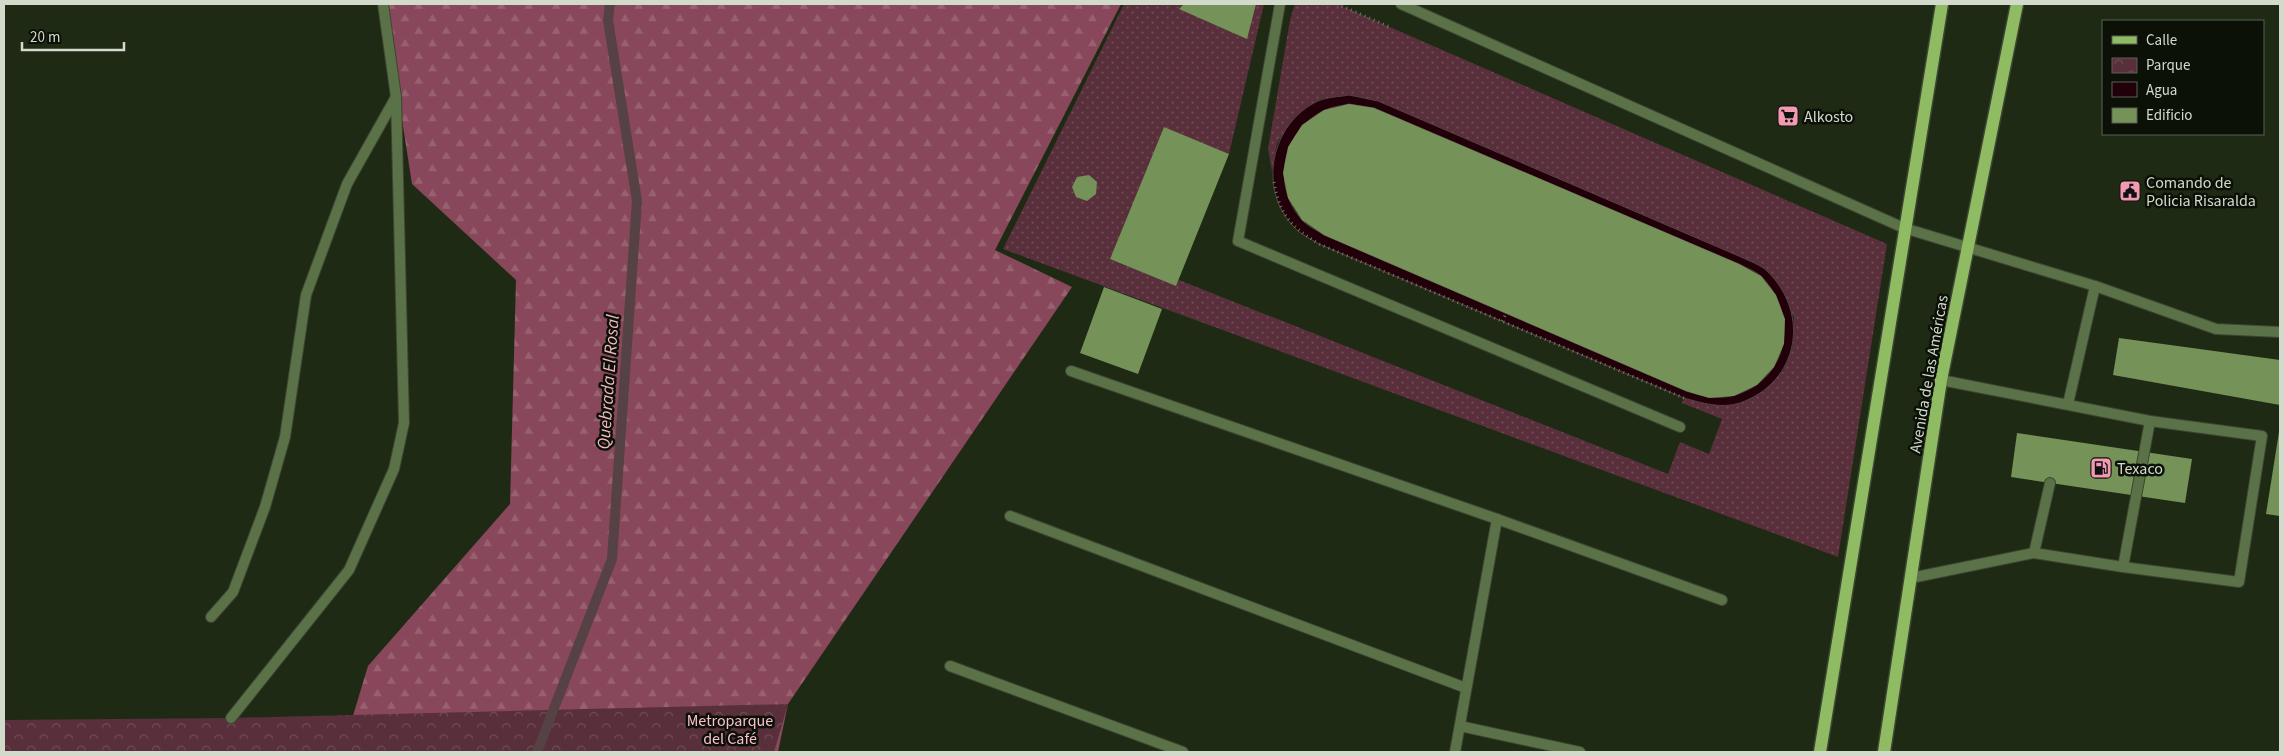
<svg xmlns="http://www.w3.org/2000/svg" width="2284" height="756" viewBox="0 0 2284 756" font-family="'Source Sans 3',sans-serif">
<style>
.grass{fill:url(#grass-dots)}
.forest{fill:url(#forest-firs)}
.park{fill:url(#park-crowns)}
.water{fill:#210009;stroke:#564144;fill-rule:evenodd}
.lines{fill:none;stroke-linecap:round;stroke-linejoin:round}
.stream{stroke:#564144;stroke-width:10}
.building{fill:#759358}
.lane-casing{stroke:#3c4632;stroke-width:12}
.street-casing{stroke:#3c4632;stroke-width:12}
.primary-casing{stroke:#3c4632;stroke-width:15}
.path{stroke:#717a69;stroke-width:3;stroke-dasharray:1 4;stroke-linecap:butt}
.lane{stroke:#5b7147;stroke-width:10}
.street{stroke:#5b7147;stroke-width:10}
.primary{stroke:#8fbc63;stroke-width:12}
.labels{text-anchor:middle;stroke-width:5;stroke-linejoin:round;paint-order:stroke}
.poi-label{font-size:16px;fill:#d2dacc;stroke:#0c1108;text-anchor:start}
.street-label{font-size:16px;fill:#d2dacc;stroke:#0c1108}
.park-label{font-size:16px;fill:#fcbfce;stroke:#0c1108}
.water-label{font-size:18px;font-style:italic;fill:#f5b8c7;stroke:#0c1108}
</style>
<defs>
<pattern id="grass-dots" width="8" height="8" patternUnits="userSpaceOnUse" patternTransform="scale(1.25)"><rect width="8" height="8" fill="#582f3b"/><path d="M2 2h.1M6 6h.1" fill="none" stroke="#6f4d56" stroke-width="1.8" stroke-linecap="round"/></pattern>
<pattern id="forest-firs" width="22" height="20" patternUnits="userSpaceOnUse" patternTransform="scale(1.25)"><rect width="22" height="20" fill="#88475a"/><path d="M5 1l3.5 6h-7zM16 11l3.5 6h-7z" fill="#986170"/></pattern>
<pattern id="park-crowns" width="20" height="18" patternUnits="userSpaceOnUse" patternTransform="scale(1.25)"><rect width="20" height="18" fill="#582f3b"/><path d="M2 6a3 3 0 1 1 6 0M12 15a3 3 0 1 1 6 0" fill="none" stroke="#6f4d56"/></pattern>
</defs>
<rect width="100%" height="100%" fill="#1f2a15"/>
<path class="grass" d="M1124,4H1264L1229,154L1164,128L1110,259L1176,285L1179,280L1668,474L1680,442L1709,454L1722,419L1682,403L1684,398L1710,405L1763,392L1783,371L1793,345L1794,317L1766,270L1349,95L1319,100L1294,118L1277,143L1272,171L1268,149L1290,20L1295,4H1337L1887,244L1838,557L1003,249Z"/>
<path class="forest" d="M384,4H1121L995,250L1072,287L788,704L778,752H342L368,666L510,504L516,280L412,184Z"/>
<path class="park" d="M788,704L774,752H4V720L231,718Z"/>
<path class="water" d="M1349,95L1378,101L1741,257C1749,261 1761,265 1767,271C1811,314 1799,382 1740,403C1721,409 1702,403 1684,398L1319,244C1311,239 1300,234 1294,227C1257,189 1271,123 1318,101C1327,97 1339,97 1349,95ZM1349,104L1374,108L1739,264C1746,268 1756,271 1762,277C1799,316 1789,379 1735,395C1718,400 1702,396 1686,391L1324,235C1317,230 1307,226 1302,220C1271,185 1282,132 1323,111C1330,107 1341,106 1349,104Z"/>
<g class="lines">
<path class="stream" d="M537,752L612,559L637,201L608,20L610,4"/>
</g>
<g class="building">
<path d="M1184,4H1256L1247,39L1179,9Z"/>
<path d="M1349,104L1374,108L1739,264L1761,276L1776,295L1785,319L1784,344L1774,367L1757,385L1734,396L1709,398L1686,391L1324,235L1302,220L1288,198L1283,173L1288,147L1302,125L1324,110Z"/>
<path d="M1164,127L1229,154L1176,286L1110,259Z"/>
<path d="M1089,175L1097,182L1096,194L1087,201L1076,197L1072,187L1077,177Z"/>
<path d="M1104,287L1162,309L1138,374L1080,353Z"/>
<path d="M2119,338L2280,360V405L2113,375Z"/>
<path d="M2279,432H2280V516L2266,514Z"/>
<path d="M2017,433L2192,459L2185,503L2011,477Z"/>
</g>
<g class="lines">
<g class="lane-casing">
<g id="lane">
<path d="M1280,4L1238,241L1680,427"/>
<path d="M1071,371L1497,519L1722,600"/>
<path d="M1941,380L2150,421L2262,436L2239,582L2123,567L2034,553"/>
<path d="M2068,404L2095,286"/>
<path d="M1010,516L1466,688"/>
<path d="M2123,567L2150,421"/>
<path d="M1911,578L2034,553L2050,483"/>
<path d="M211,617L233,592L265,507L285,437L306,295L347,184L396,97"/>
<path d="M950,666L1183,752"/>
<path d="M1460,726L1580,752"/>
<path d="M1455,752L1497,519"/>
</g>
</g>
<g class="street-casing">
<g id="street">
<path d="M1401,4L1904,228L2095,286L2216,329L2280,332"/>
<path d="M231,718L349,570L394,469L404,423L396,97L383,4"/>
</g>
</g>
<g class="primary-casing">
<g id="primary">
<path d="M1820,752L1942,4"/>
<path d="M1884,752L1941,380L2017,4"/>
</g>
</g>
<g class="path">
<path d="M1337,4L1392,28"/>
<path d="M1274,182C1280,216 1291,226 1319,244L1684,398"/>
<path d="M1502,321L1506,314"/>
</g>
<use href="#lane" class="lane"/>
<use href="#street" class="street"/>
<use href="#primary" class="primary"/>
</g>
<defs>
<g id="supermarket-square" transform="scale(1.125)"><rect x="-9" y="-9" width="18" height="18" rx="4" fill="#f19ab1" stroke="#0c1108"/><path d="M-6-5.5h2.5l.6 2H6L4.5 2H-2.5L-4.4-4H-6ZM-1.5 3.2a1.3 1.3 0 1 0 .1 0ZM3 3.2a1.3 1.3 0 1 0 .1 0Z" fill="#111"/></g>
<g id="civic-square" transform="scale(1.125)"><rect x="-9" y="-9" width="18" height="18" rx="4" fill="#f19ab1" stroke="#0c1108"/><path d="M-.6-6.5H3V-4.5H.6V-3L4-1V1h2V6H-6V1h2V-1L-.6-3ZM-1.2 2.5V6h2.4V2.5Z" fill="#111"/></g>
<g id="fuel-square" transform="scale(1.125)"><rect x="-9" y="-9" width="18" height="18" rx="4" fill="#f19ab1" stroke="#0c1108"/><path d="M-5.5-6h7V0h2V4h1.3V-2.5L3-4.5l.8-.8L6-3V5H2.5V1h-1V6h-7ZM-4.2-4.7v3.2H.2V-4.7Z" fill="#111"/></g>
</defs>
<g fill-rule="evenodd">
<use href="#supermarket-square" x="1788" y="116"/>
<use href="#civic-square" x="2130" y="191"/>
<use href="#fuel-square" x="2101" y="468"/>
</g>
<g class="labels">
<g class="poi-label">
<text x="1804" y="122">Alkosto</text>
<text x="2146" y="188">Comando de<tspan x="2146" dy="18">Policia Risaralda</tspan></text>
<text x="2117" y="474">Texaco</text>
</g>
<g class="street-label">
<text transform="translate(1928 374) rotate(-80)" y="6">Avenida de las Américas</text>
</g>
<g class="park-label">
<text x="730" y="726">Metroparque<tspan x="730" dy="18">del Café</tspan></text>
</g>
<g class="water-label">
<text transform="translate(608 382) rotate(-86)" y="6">Quebrada El Rosal</text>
</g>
</g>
<rect width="2284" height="756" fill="none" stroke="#d2dacc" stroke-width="10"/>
<rect x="2102" y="20" width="162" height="115" fill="#0c1108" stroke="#5b6156"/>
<rect x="2112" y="36" width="25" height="8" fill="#8fbc63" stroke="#5b6156"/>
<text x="2146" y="45" font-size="15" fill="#d2dacc">Calle</text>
<rect x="2112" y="58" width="25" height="15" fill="url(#park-crowns)" stroke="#5b6156"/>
<text x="2146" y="70" font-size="15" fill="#d2dacc">Parque</text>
<rect x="2112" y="82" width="25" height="15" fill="#210009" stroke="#5b6156"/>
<text x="2146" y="95" font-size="15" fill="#d2dacc">Agua</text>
<rect x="2112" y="108" width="25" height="15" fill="#759358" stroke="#5b6156"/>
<text x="2146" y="120" font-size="15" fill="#d2dacc">Edificio</text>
<path d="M22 42v8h102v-8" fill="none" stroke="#d2dacc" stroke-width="2.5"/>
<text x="30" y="42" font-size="15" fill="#d2dacc" stroke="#0c1108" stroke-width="4" paint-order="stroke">20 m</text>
</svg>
